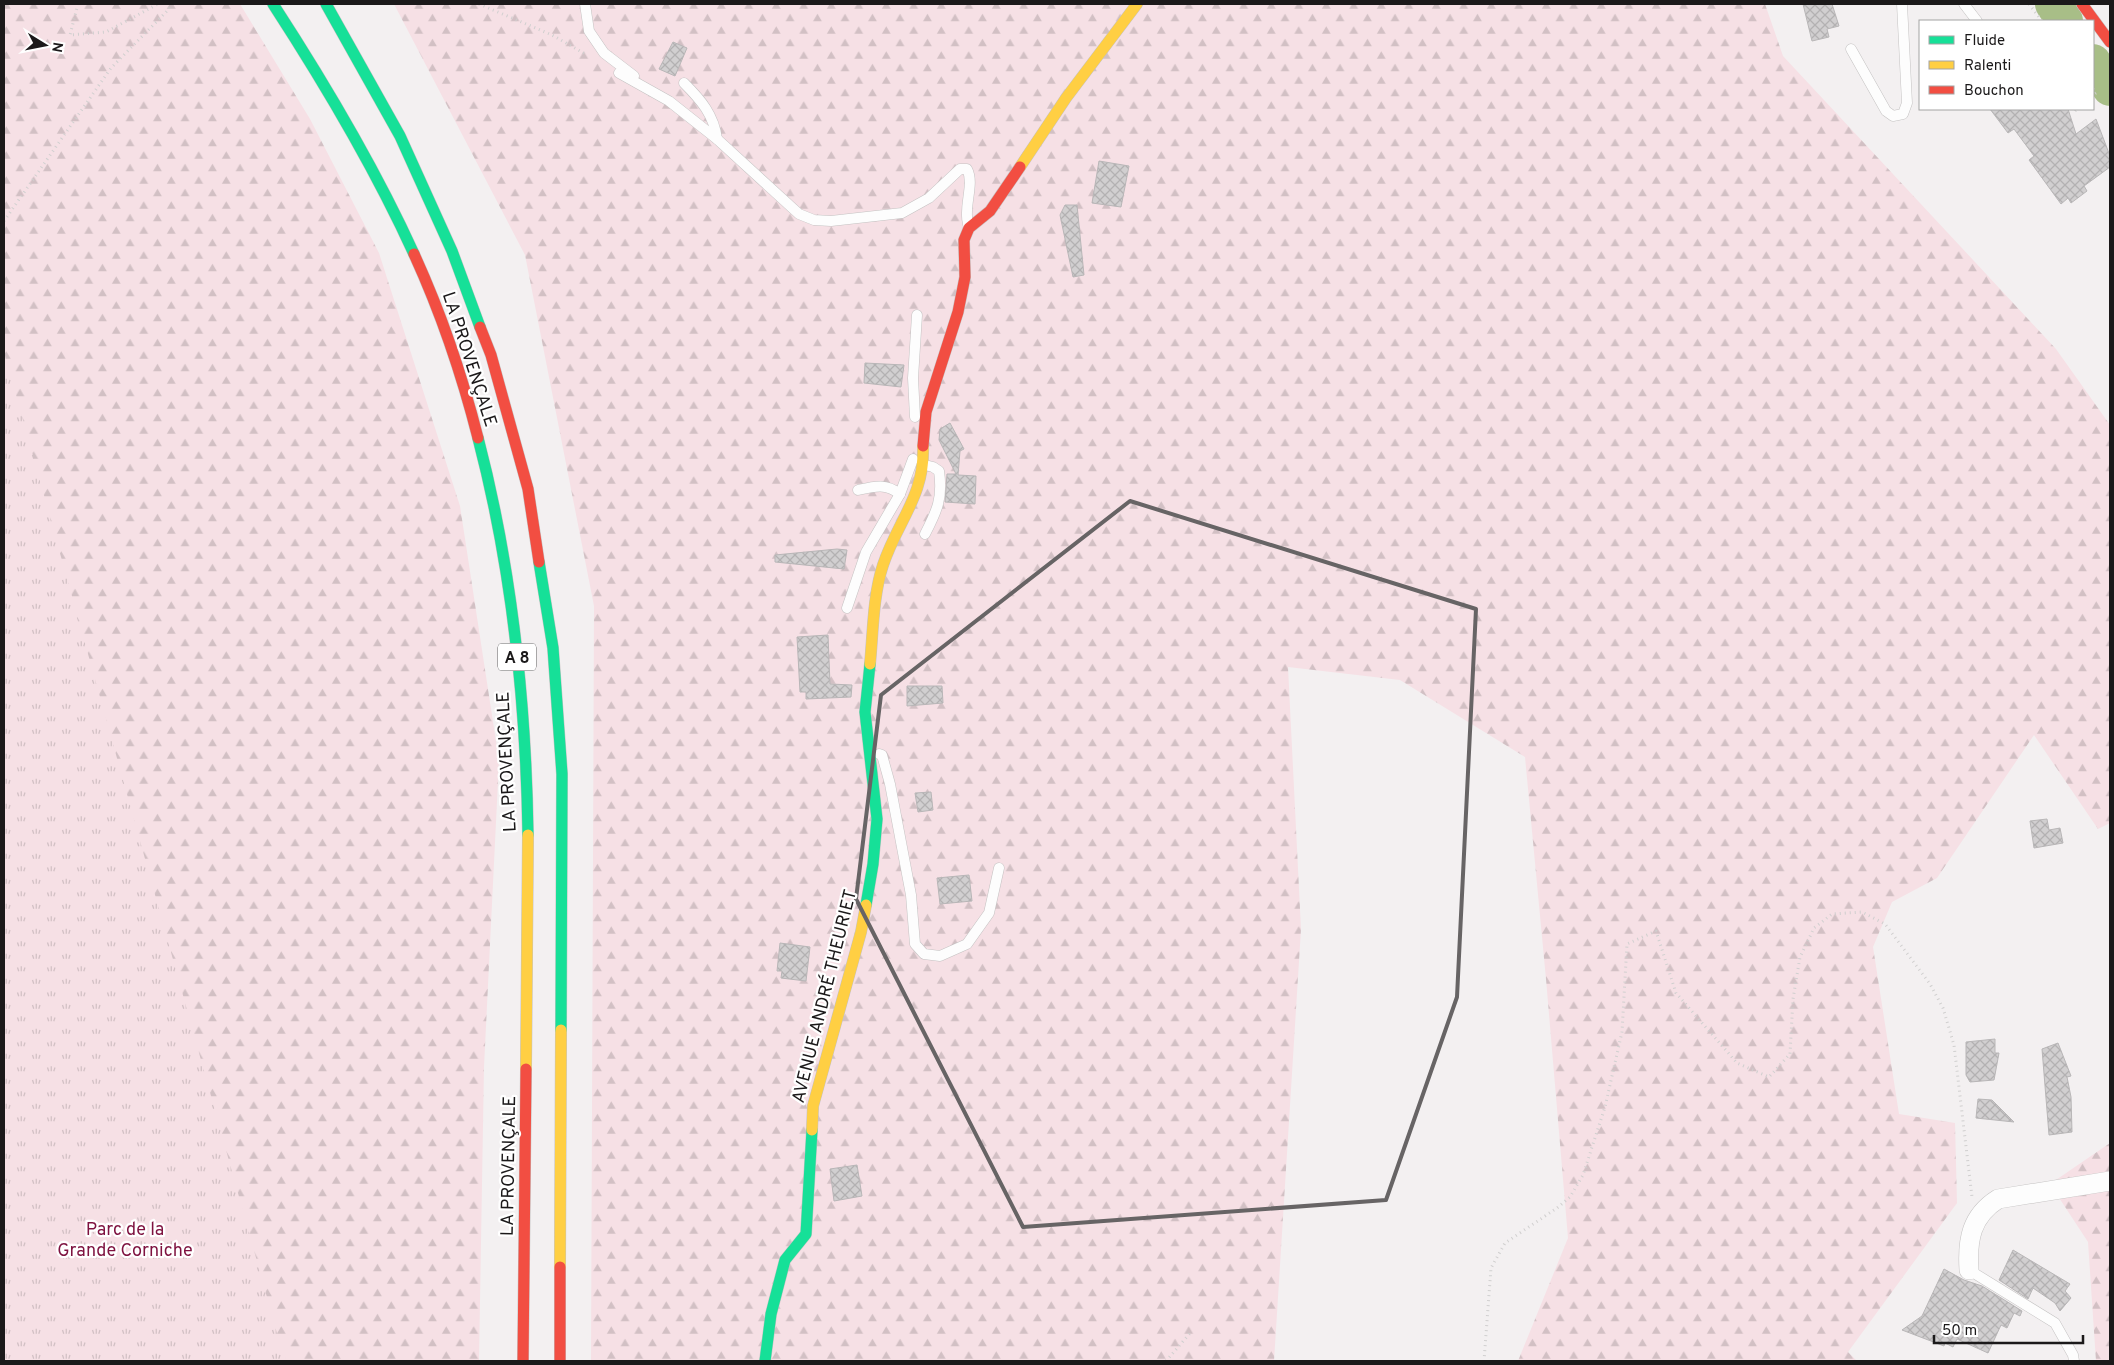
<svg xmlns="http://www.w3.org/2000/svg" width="2114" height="1365" viewBox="0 0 2114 1365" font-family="Overpass,sans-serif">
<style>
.forest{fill:url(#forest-firs)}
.park{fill:url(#park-tufts)}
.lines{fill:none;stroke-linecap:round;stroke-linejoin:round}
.river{stroke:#a8be87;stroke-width:36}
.building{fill:url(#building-cross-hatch);stroke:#b8b6b7}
.lane-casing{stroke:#c4c2c2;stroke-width:11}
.street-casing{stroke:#c4c2c2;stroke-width:20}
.fast-casing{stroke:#c4c2c2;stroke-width:12}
.slow-casing{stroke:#c4c2c2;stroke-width:12}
.jam-casing{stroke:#c4c2c2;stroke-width:12}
.path{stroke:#d0cfcf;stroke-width:3;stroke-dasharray:1 4;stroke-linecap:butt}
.lane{stroke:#fdfdfd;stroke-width:10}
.street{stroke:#fdfdfd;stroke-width:19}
.fast{stroke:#16e098;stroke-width:11}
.slow{stroke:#ffcf43;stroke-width:11}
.jam{stroke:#f24e42;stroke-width:11}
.marked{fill:none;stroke:#676465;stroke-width:4;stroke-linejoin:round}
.labels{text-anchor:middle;stroke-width:4.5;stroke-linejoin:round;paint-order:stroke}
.shield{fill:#fff;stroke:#5f5e5f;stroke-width:1}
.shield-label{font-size:16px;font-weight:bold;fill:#1b191a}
.street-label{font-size:18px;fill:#1b191a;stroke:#fff}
.park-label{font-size:18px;fill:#7e1240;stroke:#fff}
</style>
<defs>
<pattern id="forest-firs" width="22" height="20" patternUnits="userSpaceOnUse" patternTransform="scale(1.25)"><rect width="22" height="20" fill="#f6e0e5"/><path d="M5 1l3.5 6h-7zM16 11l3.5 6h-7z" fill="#d2c0c4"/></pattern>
<pattern id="park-tufts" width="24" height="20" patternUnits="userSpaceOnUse" patternTransform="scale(1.25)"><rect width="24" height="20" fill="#f6e0e5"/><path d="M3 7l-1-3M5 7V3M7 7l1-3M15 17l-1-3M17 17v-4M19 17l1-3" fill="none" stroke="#d2c0c4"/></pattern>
<pattern id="building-cross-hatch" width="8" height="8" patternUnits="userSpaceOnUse" patternTransform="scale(1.25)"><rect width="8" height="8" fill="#d1cfd0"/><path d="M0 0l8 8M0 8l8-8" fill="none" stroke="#b3b1b2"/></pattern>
</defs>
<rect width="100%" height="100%" fill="#f3f0f1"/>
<g class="forest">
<path d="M4,4H240L310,119L379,253L460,506L499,761L484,1067L479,1361H4Z"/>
<path d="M394,4H1765L1783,56L2056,349L2110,425V823L2098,829L2034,735L1937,878L1892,902L1873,947L1899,1114L1955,1123L1957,1203L1848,1352L1857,1361H1518L1568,1238L1546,979L1525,757L1400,680L1288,667L1301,929L1274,1361H591L594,606L525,255Z"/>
<path d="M2110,1143V1361H2096L2088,1242L2050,1184Z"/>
</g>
<path class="park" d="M4,352L280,1344L287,1361H4Z"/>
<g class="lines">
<g class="river">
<path d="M2053,4L2065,21"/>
<path d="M2093,62L2110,88"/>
</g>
</g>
<g class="building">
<path d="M1803,4H1832L1839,26L1827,29L1829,37L1812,41Z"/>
<path d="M673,42L687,48L675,76L659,69Z"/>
<path d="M1990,109H2068L2076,134L2096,119L2110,156V167L2084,186L2087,191L2071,203L2068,198L2061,204L2029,160L2034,156L2014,129L2008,133Z"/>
<path d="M1099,161L1129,166L1121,207L1092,203Z"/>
<path d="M1065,205H1077L1084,275L1073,277L1060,215Z"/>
<path d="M865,363L904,365L901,387L864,383Z"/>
<path d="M950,423L964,449L960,451L958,475L976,476L975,504L945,502L947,474H956L939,440L940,429Z"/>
<path d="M837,549L847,550L844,569L775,562V555Z"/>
<path d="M828,635L830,684L852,685L851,697L806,699V692H800L797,637Z"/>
<path d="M907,686H942L943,703L907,706Z"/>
<path d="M931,792L933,810L918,812L915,793Z"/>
<path d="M2047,819L2049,830L2060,828L2063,843L2034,848L2030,821Z"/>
<path d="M969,875L972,901L940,904L937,878Z"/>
<path d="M780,943L810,947L806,981L781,978L782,971H777Z"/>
<path d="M1995,1039V1053H1999L1994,1080L1970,1082L1966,1075V1042Z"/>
<path d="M2058,1043L2071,1076L2067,1077L2071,1097L2072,1132L2049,1135L2042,1049Z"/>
<path d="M1978,1099L1992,1100L2014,1122L1976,1118Z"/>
<path d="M857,1165L862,1196L834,1201L830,1169Z"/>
<path d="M2013,1250L2070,1284L2065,1291L2071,1298L2060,1311L2055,1303L2033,1288L2028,1299L1999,1280Z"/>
<path d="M1944,1269L1964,1280L1982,1286L2022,1311L2020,1316L2014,1313L2007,1328L2001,1325L1988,1353L1957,1339L1953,1347L1945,1343L1944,1346L1902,1330L1922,1316Z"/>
</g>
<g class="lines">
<g class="lane-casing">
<g id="lane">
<path d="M585,4L589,31L604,53L634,76"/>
<path d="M1964,4L1977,21"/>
<path d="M1851,49L1886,111L1893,116L1903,114L1907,103L1902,4"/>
<path d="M619,73L669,101L717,139L799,214L814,220L831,221L902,213L929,198L960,169H967C975,184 963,207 968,224"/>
<path d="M684,83C701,100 714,115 717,139"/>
<path d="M915,417L913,378L917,315"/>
<path d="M925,465L933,467L939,471C943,498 937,511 925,534"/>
<path d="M858,490C875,486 886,483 900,494"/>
<path d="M847,608L866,552L900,494L913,459"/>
<path d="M879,754L882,755L890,784L911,895L915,944L924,954L940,956L967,944L989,913L999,868"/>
<path d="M1969,1270L2055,1323L2073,1355L2074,1361"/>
</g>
</g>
<g class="street-casing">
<path id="street" d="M1969,1270C1967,1240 1971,1216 1998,1199L2110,1181"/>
</g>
<g class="fast-casing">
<g id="fast">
<path d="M273,4C325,84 374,166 414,254"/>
<path d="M326,4L400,136L452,251L480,327"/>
<path d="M478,438C512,568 526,702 528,835"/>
<path d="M539,562L553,648L562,774L561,1030"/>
<path d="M866,905L873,864L877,819L865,712L870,664"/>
<path d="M765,1361L771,1314L785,1260L806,1234L812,1130"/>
</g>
</g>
<g class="slow-casing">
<g id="slow">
<path d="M1020,167L1066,98L1137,4"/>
<path d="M870,664C873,633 873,595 883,565C898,520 925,496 923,446"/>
<path d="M526,1069L528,835"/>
<path d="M812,1130L813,1106L861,932L866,905"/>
<path d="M560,1267L561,1030"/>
</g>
</g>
<g class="jam-casing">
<g id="jam">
<path d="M2082,4L2110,42"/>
<path d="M414,254C441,313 462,375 478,438"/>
<path d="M480,327L491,355L528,489L539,562"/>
<path d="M923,446L926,412L958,312L965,277L964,240L969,228L990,211L1020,167"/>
<path d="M523,1361L526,1069"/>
<path d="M560,1361V1267"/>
</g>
</g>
<g class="path">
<path d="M78,4L70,35L106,32L158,4"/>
<path d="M479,4L552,35L587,55"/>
<path d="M2029,4L2042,21"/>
<path d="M2093,89L2096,93L2093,95"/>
<path d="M2075,111L2077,109"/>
<path d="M4,221L111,68L169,9L170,4"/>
<path d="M1166,1361L1192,1331"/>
<path d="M1484,1361L1491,1268L1505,1243L1557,1208L1570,1197L1583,1175L1605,1107L1622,1032L1627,944L1656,931L1676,993L1737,1063L1769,1077L1790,1054L1793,999L1800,957L1814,928L1832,914L1862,912L1885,924L1930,984L1943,1008L1954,1045L1972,1197"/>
</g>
<use href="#lane" class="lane"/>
<use href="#street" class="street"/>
<use href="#fast" class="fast"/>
<use href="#slow" class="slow"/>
<use href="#jam" class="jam"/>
</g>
<path class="marked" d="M1130,501L1476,609L1457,997L1386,1200L1023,1227L856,899L881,695Z"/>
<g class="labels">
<rect class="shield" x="498" y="643.5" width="38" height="27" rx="4"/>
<g class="shield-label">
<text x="517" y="663">A 8</text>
</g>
<g class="street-label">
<text transform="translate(470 359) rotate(72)" y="6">LA PROVENÇALE</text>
<text transform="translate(506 762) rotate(-93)" y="6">LA PROVENÇALE</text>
<text transform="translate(824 996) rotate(-76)" y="6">AVENUE ANDRÉ THEURIET</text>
<text transform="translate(508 1166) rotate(-89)" y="6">LA PROVENÇALE</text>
</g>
<g class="park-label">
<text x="125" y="1235">Parc de la<tspan x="125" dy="21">Grande Corniche</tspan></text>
</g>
</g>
<rect width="2114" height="1365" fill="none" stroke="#1b191a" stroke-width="10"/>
<rect x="1919" y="20" width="175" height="90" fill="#ffffff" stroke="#a4a3a3"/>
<rect x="1929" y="36" width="25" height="8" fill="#16e098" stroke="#a4a3a3"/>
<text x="1964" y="45" font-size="15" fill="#1b191a">Fluide</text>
<rect x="1929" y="61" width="25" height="8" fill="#ffcf43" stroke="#a4a3a3"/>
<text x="1964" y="70" font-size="15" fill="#1b191a">Ralenti</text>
<rect x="1929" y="86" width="25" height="8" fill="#f24e42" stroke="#a4a3a3"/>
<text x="1964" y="95" font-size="15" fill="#1b191a">Bouchon</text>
<g transform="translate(45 45) rotate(100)" stroke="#ffffff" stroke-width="4" paint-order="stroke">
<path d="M0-4L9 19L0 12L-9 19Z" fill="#1b191a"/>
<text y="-8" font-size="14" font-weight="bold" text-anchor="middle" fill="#1b191a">N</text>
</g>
<path d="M1934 1335v8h149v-8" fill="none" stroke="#1b191a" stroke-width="2.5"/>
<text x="1942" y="1335" font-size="15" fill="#1b191a" stroke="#ffffff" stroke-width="4" paint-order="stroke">50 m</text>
</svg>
